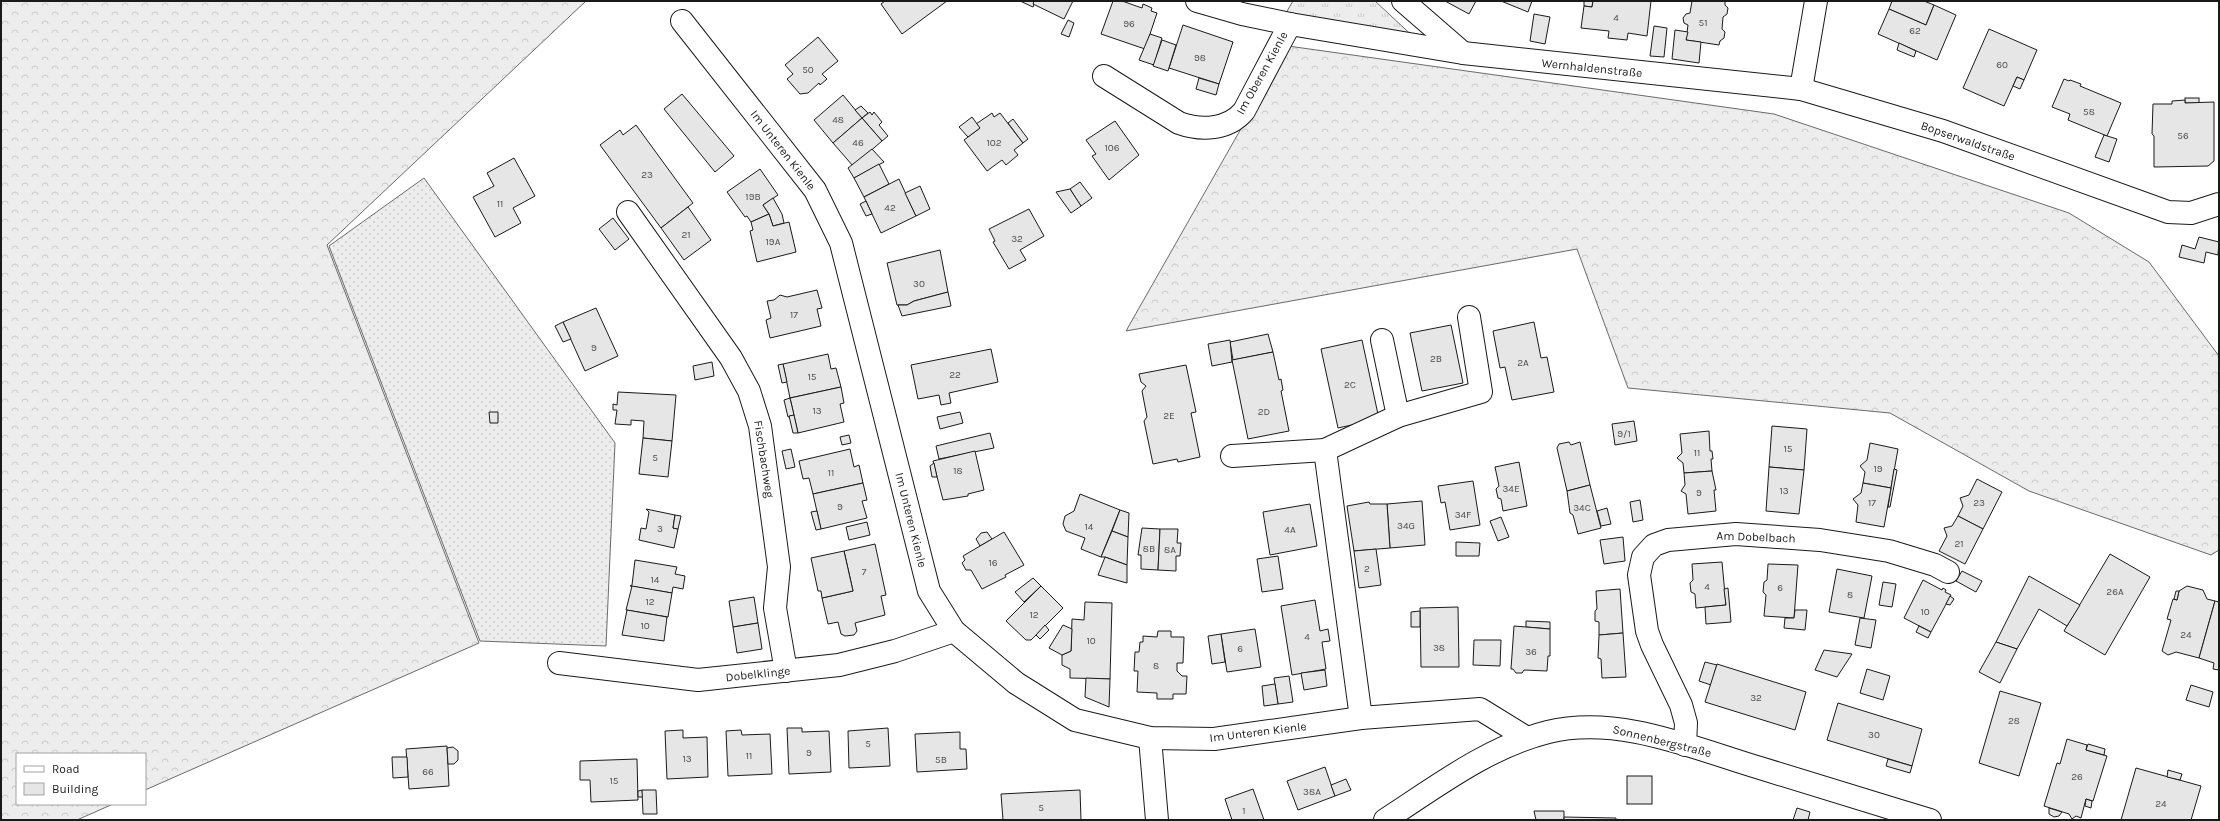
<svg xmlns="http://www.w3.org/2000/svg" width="2220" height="821" viewBox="0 0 2220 821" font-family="Karla,sans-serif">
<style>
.grass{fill:url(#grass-tufts);stroke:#6a6a6a}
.forest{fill:url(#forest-crowns);stroke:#6a6a6a}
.garden{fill:url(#garden-dots);stroke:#6a6a6a}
.building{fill:#e6e6e6;stroke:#1a1a1a}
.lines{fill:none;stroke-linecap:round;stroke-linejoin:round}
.minor-casing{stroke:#1a1a1a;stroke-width:24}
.minor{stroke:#fff;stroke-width:22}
.labels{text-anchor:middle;stroke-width:3;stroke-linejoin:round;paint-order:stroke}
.number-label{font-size:10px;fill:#4d4d4d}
.street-label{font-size:12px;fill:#1a1a1a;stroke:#fff}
</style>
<defs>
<pattern id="grass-tufts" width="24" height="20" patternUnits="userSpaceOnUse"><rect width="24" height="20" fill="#ededed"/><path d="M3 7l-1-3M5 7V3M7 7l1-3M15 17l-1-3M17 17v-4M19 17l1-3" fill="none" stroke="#cbcbcb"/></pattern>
<pattern id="forest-crowns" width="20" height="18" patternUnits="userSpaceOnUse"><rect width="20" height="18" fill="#ededed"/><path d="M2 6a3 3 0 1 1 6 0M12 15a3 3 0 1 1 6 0" fill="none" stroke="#cbcbcb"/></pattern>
<pattern id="garden-dots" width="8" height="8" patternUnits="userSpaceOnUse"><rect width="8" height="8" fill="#ededed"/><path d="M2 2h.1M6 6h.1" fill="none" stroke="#cbcbcb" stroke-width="1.8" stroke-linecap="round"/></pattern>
</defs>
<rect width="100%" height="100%" fill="#fff"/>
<path class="grass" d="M1293,1H1375L1419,42L1279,25Z"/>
<g class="forest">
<path d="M1,1H586L327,245L479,643L145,790V754H17V804H113L77,820H1Z"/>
<path d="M1288,46L1774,114L2069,213L2149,262L2219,356V550L2211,555L2029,491L1890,413L1628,388L1577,249L1126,331Z"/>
</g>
<path class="garden" d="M424,178L615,443L606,646L480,641L329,246Z"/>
<g class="building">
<path d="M885,1H947L902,34L881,4Z"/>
<path d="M1020,1H1034V4L1033,7Z"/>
<path d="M1034,1H1073L1064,19L1033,4Z"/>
<path d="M1113,1H1122L1142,8L1143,4L1152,8L1151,11L1157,13L1145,49L1101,34Z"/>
<path d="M1445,1H1476L1469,14Z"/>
<path d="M1501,1H1532L1528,12Z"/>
<path d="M1584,1H1593L1592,7L1584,6Z"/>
<path d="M1593,1H1651L1647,36L1628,33L1627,40L1608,38L1609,31L1581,28L1584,6L1592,7Z"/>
<path d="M1692,1H1725V5L1728,8L1727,14L1723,17L1722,29L1725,32L1724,38L1720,41L1719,45L1686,40L1688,25L1684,23L1683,18L1686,14L1690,13Z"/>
<path d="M1892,1H1924L1934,5L1926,25L1889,9Z"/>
<path d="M1934,5L1956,15L1937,60L1878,34L1889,9L1926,25Z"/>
<path d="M1534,14L1550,17L1545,44L1530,41Z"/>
<path d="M1068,20L1074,23L1069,37L1061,34Z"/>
<path d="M1183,25L1233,42L1219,84L1169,68Z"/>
<path d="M1654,26L1667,28L1664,57L1650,56Z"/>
<path d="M1989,29L2037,50L2024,80L2017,77L2004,106L1963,88Z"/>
<path d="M1675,30L1688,32L1686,40L1701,42L1699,63L1672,59Z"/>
<path d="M1150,34L1162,38L1154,65L1139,60Z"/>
<path d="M818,37L838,61L822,74L827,79L820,85L819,83L808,93L800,94L787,79L793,74L785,65Z"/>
<path d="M1162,40L1176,45L1168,71L1153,66Z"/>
<path d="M1899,43L1916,51L1914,57L1897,50Z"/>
<path d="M2017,77L2024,80L2020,89L2013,86Z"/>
<path d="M1199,78L1219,84L1216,95L1196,89Z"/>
<path d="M2064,79L2069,81L2070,80L2081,84L2080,86L2121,103L2107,136L2068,120L2070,114L2052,107Z"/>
<path d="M682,94L734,156L715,172L664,109Z"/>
<path d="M843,95L862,118L833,143L814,120Z"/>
<rect x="2185" y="98" width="14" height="5"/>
<path d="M2185,100V103L2214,102V161L2208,166L2154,167V136L2152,134L2153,104H2172V101Z"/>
<path d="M861,106L868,113L862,118L855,110Z"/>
<path d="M870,112L872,115L874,112L882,122L879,125L888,136L882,141L862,118Z"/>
<path d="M992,113L994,117L1000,113L1023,143L1014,150L1018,155L1006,165L1002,160L987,171L964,140L980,128L976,124Z"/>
<path d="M972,117L980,128L968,137L959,127Z"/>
<path d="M862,118L882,141L853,166L833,143Z"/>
<path d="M1013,119L1028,139L1023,143L1008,123Z"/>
<path d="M1115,121L1139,155L1109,180L1092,156L1096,154L1086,140Z"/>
<path d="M636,125L693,203L661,228L600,145L620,130L623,135Z"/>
<path d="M2104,135L2117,139L2109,162L2095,157Z"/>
<path d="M872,149L884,162L854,178L848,168Z"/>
<path d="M514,158L535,196L513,208L521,223L495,237L473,197L494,186L487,173Z"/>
<path d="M879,164L889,184L864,197L854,178Z"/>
<path d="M760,169L778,195L763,205L769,214L751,222L747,216L745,217L727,192Z"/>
<path d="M899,179L916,216L881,233L864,197Z"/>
<path d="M1080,182L1092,198L1081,206L1070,189Z"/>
<path d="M920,186L930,209L916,216L905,193Z"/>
<path d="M1070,189L1081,206L1071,213L1056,192Z"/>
<path d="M773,198L782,214L784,223L773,226L769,214L763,205Z"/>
<path d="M866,201L872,214L866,216L860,204Z"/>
<path d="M688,207L711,240L684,260L661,228Z"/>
<path d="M1029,209L1044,236L1020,250L1026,260L1009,269L993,242L995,241L989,229Z"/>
<path d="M769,214L773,226L789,222L796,252L757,262L750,231L753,230L751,222Z"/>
<path d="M613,218L629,239L615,250L599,229Z"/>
<path d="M2199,237L2219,242L2218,255L2206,252L2204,263L2179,257L2182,245L2195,249Z"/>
<path d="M940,250L948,292L914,301L907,305H897L887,263Z"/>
<path d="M817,290L822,308L817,309L821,326L770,338L766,320L771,318L767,301L774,300L780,295L787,297Z"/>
<path d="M948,292L951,306L902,316L898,305H907L914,301Z"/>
<path d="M596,308L618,356L585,371L563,322Z"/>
<path d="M563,322L571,339L563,342L555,326Z"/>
<path d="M1534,322L1541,358L1547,357L1554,392L1512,400L1505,367L1500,368L1493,331Z"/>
<path d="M1451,325L1463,383L1422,391L1410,333Z"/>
<path d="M1268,334L1273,352L1233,360L1230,342Z"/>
<path d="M1230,340L1232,362L1212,366L1208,344Z"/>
<path d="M1362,340L1379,419L1338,428L1321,349Z"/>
<path d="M991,349L998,382L949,393L951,403L941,405L939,395L918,399L911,365Z"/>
<path d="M1273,352L1279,380L1281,379L1283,390L1281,391L1289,431L1248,439L1232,360Z"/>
<path d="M828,354L831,369L836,368L841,387L790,398L783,364Z"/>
<path d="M712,362L714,376L695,380L693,366Z"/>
<path d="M783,364L787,382L782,383L778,365Z"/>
<path d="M1186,365L1196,412L1191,413L1200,457L1178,462L1177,459L1153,464L1144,421L1147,417L1142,391L1146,386L1141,382L1139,374Z"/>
<path d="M841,387L844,403L840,404L844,422L798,433L790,398Z"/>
<path d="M618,392L676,395L672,441L643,438L644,421L631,420V425L615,424L617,410H613V404L617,405Z"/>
<path d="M790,398L794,415L788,417L784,400Z"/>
<path d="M489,412H498V423H490Z"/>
<path d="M960,412L963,423L940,429L937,417Z"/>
<path d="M794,415L798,433H793L789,416Z"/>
<path d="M1634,421L1637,441L1615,445L1612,424Z"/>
<path d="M1772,426L1807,429L1804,470L1769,467Z"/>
<path d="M1709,431L1710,451H1712L1713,459H1711L1712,471L1684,473L1683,463L1677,458L1682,453L1680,434Z"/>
<path d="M990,433L994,448L939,459L936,446Z"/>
<path d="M849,435L851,443L842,445L840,437Z"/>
<path d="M643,438L672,441L668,477L639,474Z"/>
<path d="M1569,442L1571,445L1580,442L1590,485L1567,491L1557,448L1559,444Z"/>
<path d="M1870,443L1898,449L1891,488L1863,483L1865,472L1860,466L1867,460Z"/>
<path d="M791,449L795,467L786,469L782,451Z"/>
<path d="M850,449L854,467L859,465L863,483L813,494L809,478L803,479L799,461Z"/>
<path d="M975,451L984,490L968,494V496L943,500L933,461Z"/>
<path d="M1519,462L1527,506L1503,511L1501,499L1498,498L1496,489L1499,486L1495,467Z"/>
<path d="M934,463L937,477H932L930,466Z"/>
<path d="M1769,467L1804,470L1799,514L1766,511Z"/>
<path d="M1894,469L1897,470L1890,507H1888Z"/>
<path d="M1712,471L1716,490H1714L1716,511L1688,514L1686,494L1681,491L1685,485L1684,473Z"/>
<path d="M1977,479L2002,492L1983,529L1958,516L1963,506L1960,498L1969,495Z"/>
<path d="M1473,481L1480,525L1450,530L1445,502L1441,503L1438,486Z"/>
<path d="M863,483L867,500L862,501L867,518L821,529L813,494Z"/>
<path d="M1863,483L1891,488L1884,527L1856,522L1858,505L1853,499L1861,493Z"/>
<path d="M1590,485L1601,528L1578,534L1573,515L1570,513L1567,491Z"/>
<path d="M1080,494L1120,510L1101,557L1081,549L1085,538L1066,531L1063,524L1065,516L1074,511Z"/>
<path d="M1640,500L1643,520L1633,522L1630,502Z"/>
<path d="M1422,501L1425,545L1390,548L1387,504Z"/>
<path d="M1369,502L1370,504H1387L1390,548L1354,551L1347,506Z"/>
<path d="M1310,504L1317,546L1270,555L1263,512Z"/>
<path d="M1607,508L1611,524L1601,526L1597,511Z"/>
<path d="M646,509L675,515L673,528L678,529L674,548L639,540L641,528L646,529L649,512Z"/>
<path d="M1120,510L1129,513L1128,537L1112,531Z"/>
<path d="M817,511L821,529L816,530L811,512Z"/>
<path d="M675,515L681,516L678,529L673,528Z"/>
<path d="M1958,516L1983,529L1965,564L1939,551L1947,536L1944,528L1952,526Z"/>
<path d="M1501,517L1509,537L1498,541L1490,521Z"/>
<path d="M867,522L870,535L849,540L846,527Z"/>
<path d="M1142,528L1160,529L1158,570L1141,569V555H1138Z"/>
<path d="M1160,529H1178L1177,543H1181L1180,556H1176V571L1158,570Z"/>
<path d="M1112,531L1128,537L1127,565L1105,557H1101Z"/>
<path d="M987,532L992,539L980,546L976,539L981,533Z"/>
<path d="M1004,532L1024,565L1005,575L1006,577L982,589L971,570H966L962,563L965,560L963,556Z"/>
<path d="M1623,537L1625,561L1604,564L1600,540Z"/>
<path d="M1456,542L1480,543L1479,556H1456Z"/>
<path d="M875,544L886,595L881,596L885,615L855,623L857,631L854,635L845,636L841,634L838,622L828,624L822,598L853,591L844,551Z"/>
<path d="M1376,549L1381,585L1359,588L1354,551Z"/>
<path d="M844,551L853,591L822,598L821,591H818L811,558Z"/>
<path d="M2110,554L2150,577L2105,655L2064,631Z"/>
<path d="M1278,556L1283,589L1262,592L1257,559Z"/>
<path d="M1105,557L1127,565V583L1098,575Z"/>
<path d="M635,560L677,567L675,574L685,576L683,589L673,587L672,593L630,586L632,585Z"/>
<path d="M1722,562L1726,605L1696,608L1695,594L1691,592L1690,583L1693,580L1692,564Z"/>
<path d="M1768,564L1798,565L1794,618L1764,616L1766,595L1763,592L1764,582L1767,580Z"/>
<path d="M1837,569L1872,576L1864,618L1829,612Z"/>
<path d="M1962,571L1982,581L1976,592L1956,581Z"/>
<path d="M2029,576L2080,605L2067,626L2039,609L2017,649L1996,642Z"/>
<path d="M1033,578L1041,586L1024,602L1015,592Z"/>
<path d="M1923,580L1942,590L1943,588L1946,590L1945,592L1951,595L1931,632L1904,618Z"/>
<path d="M1883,582L1896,584L1892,607L1879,605Z"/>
<path d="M632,586L672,593L668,617L626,610Z"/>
<path d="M1041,586L1063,608L1031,640H1026L1006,621Z"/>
<path d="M2187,586L2203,590L2207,599L2215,601L2199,658L2176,652L2168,655L2162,651L2171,620L2167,619L2173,599L2177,600L2179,591Z"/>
<path d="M1728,588L1731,622L1706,624L1705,607L1726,605L1724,589Z"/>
<path d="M1620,589L1623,633L1599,635V622L1595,621V611L1597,609L1596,591Z"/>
<path d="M2176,591H2179L2177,600L2174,599Z"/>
<path d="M1950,596L1954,599L1950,605L1946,604Z"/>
<path d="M754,597L758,623L733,627L729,601Z"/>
<path d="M1315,600L1320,631L1328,629L1330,641L1322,642L1326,669L1292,675L1281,606Z"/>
<path d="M2215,601L2219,602V670L2213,669L2214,663L2199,658Z"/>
<path d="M1085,602L1112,603L1110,679L1070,678V669L1062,665V655L1071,651L1072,619L1084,620Z"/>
<path d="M1458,607L1459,667H1421L1420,608Z"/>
<path d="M627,610L667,617L664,641L622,635Z"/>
<path d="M1795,610H1807L1805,630L1784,628L1785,618H1794Z"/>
<path d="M1420,611V627H1411V612Z"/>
<path d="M1860,618L1876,620L1871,648L1855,645Z"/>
<path d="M1526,621L1550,622V629L1526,627Z"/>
<path d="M758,623L762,649L737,653L733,627Z"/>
<path d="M1045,625L1049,630L1040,639L1036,635Z"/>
<path d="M1063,625L1072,629L1071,651L1062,655L1049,648Z"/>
<path d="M1514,626L1550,629V656H1548L1547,671L1524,670L1522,673H1516L1513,669H1511Z"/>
<path d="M1919,626L1931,632L1928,638L1916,632Z"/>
<path d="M1255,629L1261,667L1227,672L1221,634Z"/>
<path d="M1158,631H1171V637H1184L1183,663H1177V671L1182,676H1187L1186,694H1173V699H1157V693L1137,692L1138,671H1134L1135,652H1139L1140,642H1143V636L1157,637Z"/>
<path d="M1623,633L1626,677L1602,678L1601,659L1598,658L1599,635Z"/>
<path d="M1221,634L1225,662L1212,664L1208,636Z"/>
<path d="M1474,640H1501L1500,666L1473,665Z"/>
<path d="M1996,642L2017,649L2000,683L1979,672Z"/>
<path d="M1824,650L1852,654L1837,677L1815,670Z"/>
<path d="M1705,662L1717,665L1711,685L1699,681Z"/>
<path d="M1717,664L1806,692L1795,730L1705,702Z"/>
<path d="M1867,669L1890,676L1883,700L1860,693Z"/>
<path d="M1325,670L1327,686L1304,690L1301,673Z"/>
<path d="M1289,676L1293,702L1278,704L1274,678Z"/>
<path d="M1086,678L1110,679L1109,707L1085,697Z"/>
<path d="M1275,684L1278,704L1264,706L1262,686Z"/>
<path d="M2191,685L2213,692L2209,707L2186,700Z"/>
<path d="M2000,691L2041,703L2019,776L1979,763Z"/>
<path d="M1838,703L1922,729L1912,766L1827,740Z"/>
<path d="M787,728H802V732L829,731L831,772L789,774Z"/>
<path d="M888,728L890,766L849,768L848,731Z"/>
<path d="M683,730V738L707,737L708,777L667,779L665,731Z"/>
<path d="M741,730L742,735L770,734L772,774L728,776L726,731Z"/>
<path d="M960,732V749H966L967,769L917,772L915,734Z"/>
<path d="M2067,739L2087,745L2086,750L2107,756L2093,801L2086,799L2081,818L2076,816L2072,819L2069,814L2044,806L2057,763L2060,764Z"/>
<path d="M2088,744L2105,749L2104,755L2086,750Z"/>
<path d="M447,746L449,786L409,789L406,749Z"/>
<path d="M453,747L458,751V760L454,764H448L447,748Z"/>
<path d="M392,757H407L408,777L393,778Z"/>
<path d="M637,759L638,800L591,802L590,780H580V761Z"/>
<path d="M1888,759L1912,766L1910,773L1886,766Z"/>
<path d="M1325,767L1335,796L1298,810L1287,781Z"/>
<path d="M2136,768L2201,786L2191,820H2121Z"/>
<path d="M2168,770L2182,774L2180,780L2167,777Z"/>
<rect x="1627" y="776" width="25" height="28"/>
<path d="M1346,779L1351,790L1335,796L1331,785Z"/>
<path d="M1253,789L1264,820H1232L1225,799Z"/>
<path d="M642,790L643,797H638V791Z"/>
<path d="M642,790H656L657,814H643Z"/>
<path d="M1080,790L1081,820H1003L1001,794Z"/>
<path d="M2086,799L2092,801L2091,808L2085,806Z"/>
<path d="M1797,808L1810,812L1808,820H1793Z"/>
<path d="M2049,808L2062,812L2059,816L2054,817L2049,814Z"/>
<path d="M1534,811H1564V820H1536Z"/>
<path d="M1564,817L1616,818V820H1564Z"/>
</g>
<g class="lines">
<g class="minor-casing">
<g id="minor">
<path d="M1197,1L1242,14L1290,24L1463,53L1801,89L1943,131L2168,212L2191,213L2219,204"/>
<path d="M1403,1L1463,53"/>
<path d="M682,21L815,190L841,243L929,591L954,631L1016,683L1075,720L1150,738L1214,739L1361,718L1480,709L1527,738"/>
<path d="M1104,76L1179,123C1201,131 1228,130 1244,111L1290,24"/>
<path d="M1801,89L1816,1"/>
<path d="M628,212L731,358L749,391L760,426L779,567L775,608L786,671"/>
<path d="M1382,340L1398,416"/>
<path d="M1325,450L1361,718"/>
<path d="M1232,456L1325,450L1398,416L1481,392L1469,317"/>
<path d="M559,663L698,680L839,665L895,651L954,631"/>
<path d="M1150,738L1157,820"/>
<path d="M1685,745L1686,723L1681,705L1652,645L1647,631L1639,575L1643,557L1654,545L1668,540L1736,534L1820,540L1889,551L1935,565L1948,572"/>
<path d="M1385,820C1436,787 1488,747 1548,732C1619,715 1693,748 1760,768C1816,785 1873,803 1930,820"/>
</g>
</g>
<use href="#minor" class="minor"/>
</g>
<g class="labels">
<g class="number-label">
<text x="1616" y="21">4</text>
<text x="1703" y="26">51</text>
<text x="1129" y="27">96</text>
<text x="1915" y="34">62</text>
<text x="1200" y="61">98</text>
<text x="2002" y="68">60</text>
<text x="808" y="73">50</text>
<text x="2089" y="115">58</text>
<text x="838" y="123">48</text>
<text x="2183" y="139">56</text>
<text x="858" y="146">46</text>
<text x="994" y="146">102</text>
<text x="1112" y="151">106</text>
<text x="647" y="178">23</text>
<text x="753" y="200">19B</text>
<text x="500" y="207">11</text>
<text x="890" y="211">42</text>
<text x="686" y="238">21</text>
<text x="1017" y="242">32</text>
<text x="773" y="245">19A</text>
<text x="919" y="287">30</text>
<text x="794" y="318">17</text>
<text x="594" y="351">9</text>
<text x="1436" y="362">2B</text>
<text x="1523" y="366">2A</text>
<text x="955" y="378">22</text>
<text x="812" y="380">15</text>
<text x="1350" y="388">2C</text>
<text x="817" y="414">13</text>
<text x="1264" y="415">2D</text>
<text x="1169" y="419">2E</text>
<text x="1624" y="437">9/1</text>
<text x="1788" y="452">15</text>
<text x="1697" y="456">11</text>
<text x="655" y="461">5</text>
<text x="1878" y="472">19</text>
<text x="958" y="474">18</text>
<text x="831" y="476">11</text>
<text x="1511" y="492">34E</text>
<text x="1784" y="494">13</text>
<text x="1699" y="496">9</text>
<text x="1872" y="506">17</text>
<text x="1979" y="506">23</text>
<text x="840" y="510">9</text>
<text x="1582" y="511">34C</text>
<text x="1463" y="518">34F</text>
<text x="1406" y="529">34G</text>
<text x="1089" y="530">14</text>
<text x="660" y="532">3</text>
<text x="1290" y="533">4A</text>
<text x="1959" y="547">21</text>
<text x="1149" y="552">8B</text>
<text x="1170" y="553">8A</text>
<text x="993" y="566">16</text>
<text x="1367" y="572">2</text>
<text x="864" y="575">7</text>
<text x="655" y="583">14</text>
<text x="1707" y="590">4</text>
<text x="1780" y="591">6</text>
<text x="2115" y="595">26A</text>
<text x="1850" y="598">8</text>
<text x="650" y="605">12</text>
<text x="1925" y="615">10</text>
<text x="1034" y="618">12</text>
<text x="645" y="629">10</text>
<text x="2186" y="638">24</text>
<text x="1307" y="640">4</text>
<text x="1091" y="644">10</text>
<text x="1439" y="651">38</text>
<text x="1240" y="652">6</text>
<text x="1531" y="655">36</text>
<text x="1156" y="669">8</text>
<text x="1756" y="701">32</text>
<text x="2014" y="724">28</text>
<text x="1874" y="738">30</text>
<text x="868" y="747">5</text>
<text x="809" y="756">9</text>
<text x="749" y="759">11</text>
<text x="687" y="762">13</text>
<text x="941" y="763">5B</text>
<text x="428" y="775">66</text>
<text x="2077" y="780">26</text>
<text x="614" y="784">15</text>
<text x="1312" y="795">38A</text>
<text x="2161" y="807">24</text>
<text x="1041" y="811">5</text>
<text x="1244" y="814">1</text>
</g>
<g class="street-label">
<text transform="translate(1592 68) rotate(6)" y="4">Wernhaldenstraße</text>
<text transform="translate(1262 73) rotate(-61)" y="4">Im Oberen Kienle</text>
<text transform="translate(1968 141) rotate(19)" y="4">Bopserwaldstraße</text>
<text transform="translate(783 150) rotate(52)" y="4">Im Unteren Kienle</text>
<text transform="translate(764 459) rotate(81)" y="4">Fischbachweg</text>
<text transform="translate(911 520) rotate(76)" y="4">Im Unteren Kienle</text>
<text transform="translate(1756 537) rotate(2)" y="4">Am Dobelbach</text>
<text transform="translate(758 674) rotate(-6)" y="4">Dobelklinge</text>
<text transform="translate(1258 732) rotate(-7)" y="4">Im Unteren Kienle</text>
<text transform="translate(1662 741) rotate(14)" y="4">Sonnenbergstraße</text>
</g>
</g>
<rect width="2220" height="821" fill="none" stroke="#1a1a1a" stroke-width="4"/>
<rect x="16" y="753" width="130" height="52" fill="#ffffff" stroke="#a3a3a3"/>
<rect x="24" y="766" width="20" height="6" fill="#ffffff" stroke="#a3a3a3"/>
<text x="52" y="773" font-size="12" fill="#1a1a1a">Road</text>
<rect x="24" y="783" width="20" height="12" fill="#e6e6e6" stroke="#a3a3a3"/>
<text x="52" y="793" font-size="12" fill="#1a1a1a">Building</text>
</svg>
